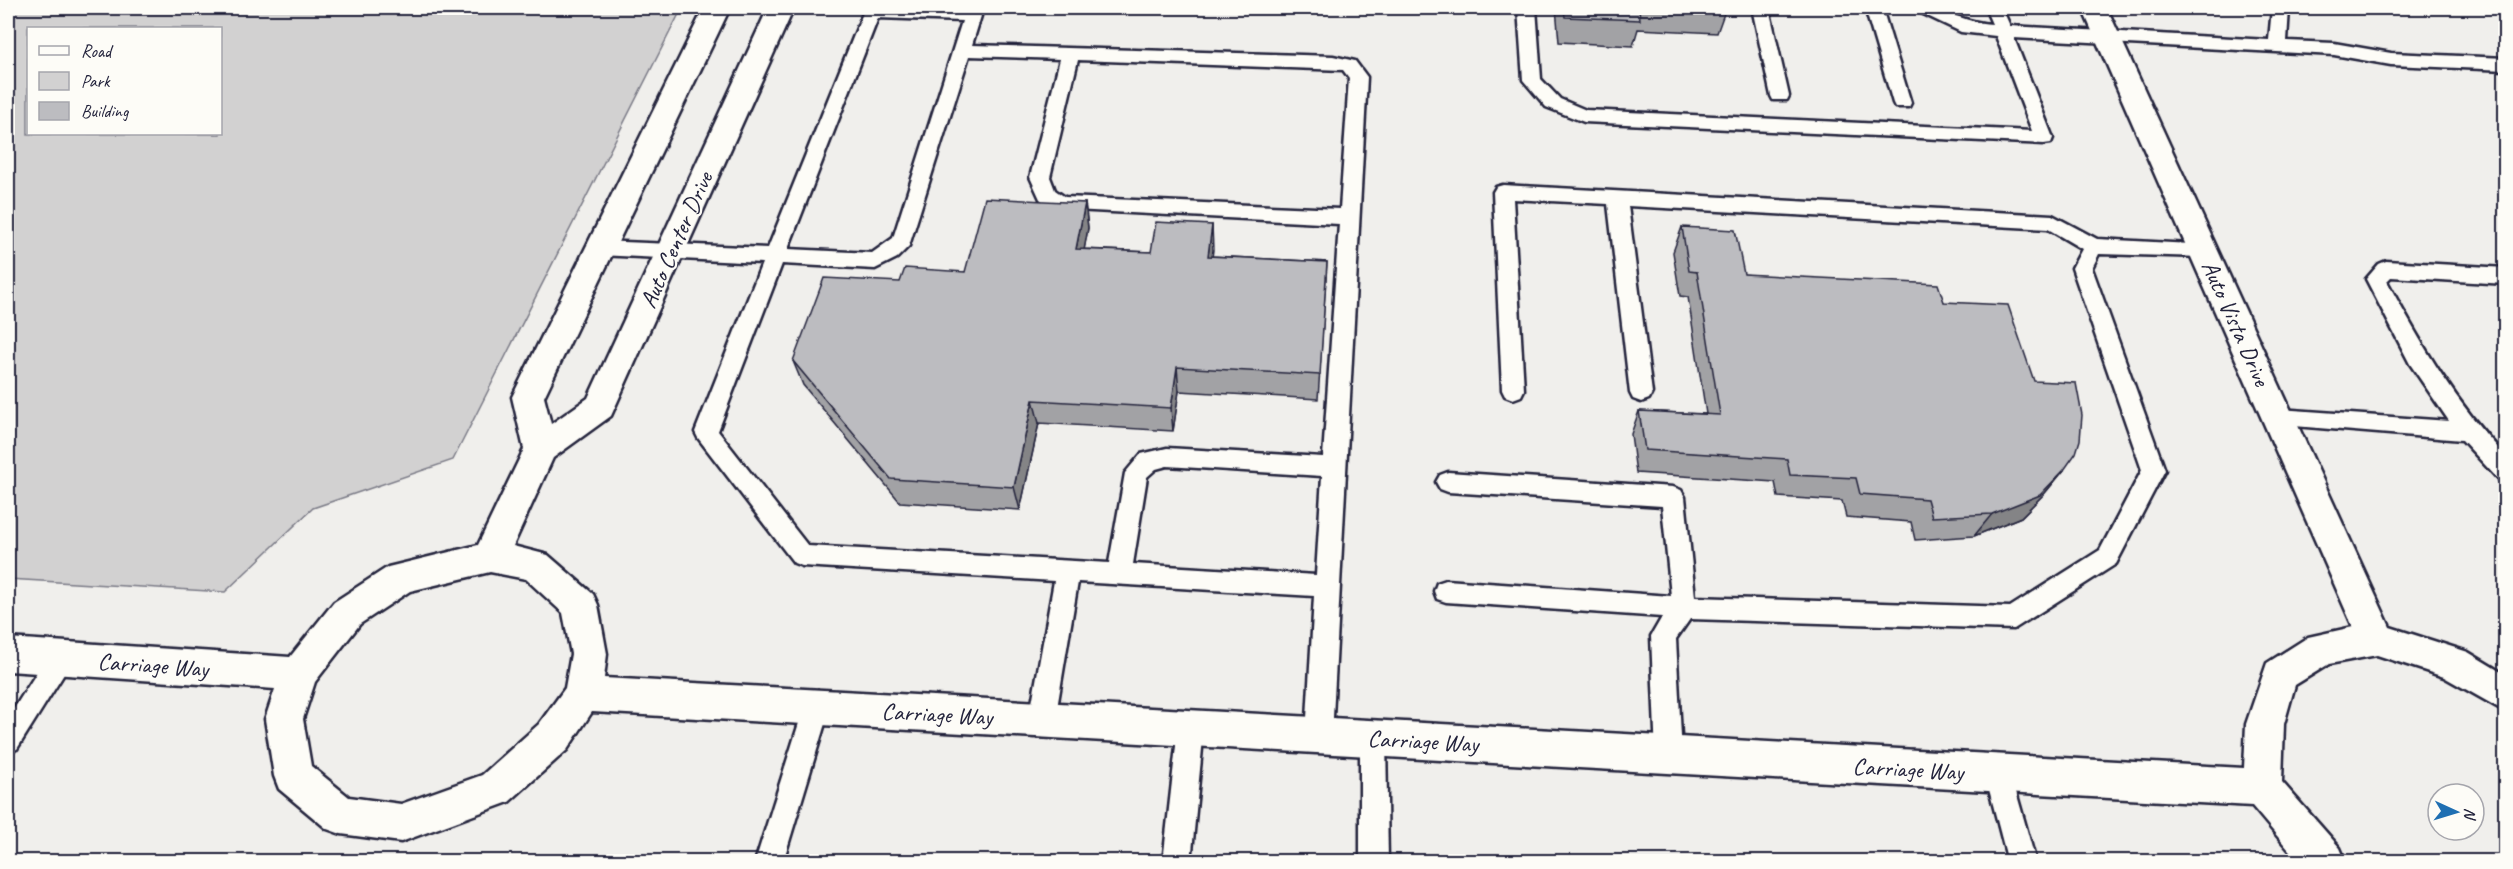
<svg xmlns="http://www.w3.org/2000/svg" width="2513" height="869" viewBox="0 0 2513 869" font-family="Caveat,sans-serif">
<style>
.green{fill:#d2d1d1;stroke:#7a7a86;stroke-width:1.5;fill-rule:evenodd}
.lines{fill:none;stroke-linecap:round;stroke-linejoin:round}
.lane-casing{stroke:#22223b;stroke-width:5}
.street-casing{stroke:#22223b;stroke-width:5}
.lane{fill:#fdfcf7;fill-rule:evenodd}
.street{fill:#fdfcf7;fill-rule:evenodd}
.wall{fill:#a2a2a5;stroke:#22223b;stroke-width:1.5}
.shaded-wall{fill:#848486;stroke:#22223b;stroke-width:1.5}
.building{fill:#bcbcc0;stroke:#22223b;stroke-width:1.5}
.labels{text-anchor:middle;stroke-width:4.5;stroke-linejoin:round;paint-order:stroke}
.street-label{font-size:24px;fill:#22223b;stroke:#fdfcf7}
</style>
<rect width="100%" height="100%" fill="#f0efec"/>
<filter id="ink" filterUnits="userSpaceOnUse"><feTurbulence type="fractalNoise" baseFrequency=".0167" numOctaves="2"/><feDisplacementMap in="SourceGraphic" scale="12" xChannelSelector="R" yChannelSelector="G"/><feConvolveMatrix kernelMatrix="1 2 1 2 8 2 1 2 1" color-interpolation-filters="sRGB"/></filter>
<g filter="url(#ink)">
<path class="green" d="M8,8H682L453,460L313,508L225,592L8,579ZM28,28H220V134H28Z"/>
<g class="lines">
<g class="lane-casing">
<g id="lane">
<path d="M865,8L978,12L981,16L972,45L1333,56L1355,61L1367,77L1332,736L1328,745L1319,748L1310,745L1306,736L1314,596L1078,582L1055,720L1051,729L1042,732L1033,729L1029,720L1054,581L802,566L794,563L698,438L695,432L762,263L599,255L592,253L589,248L592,243L599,241L768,248ZM878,18L962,21L893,238L872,253L788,249ZM969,56L1060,59L1030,177L1040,199L1054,209L1339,224L1323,457L1167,448L1141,454L1125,473L1109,563L808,546L718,431L782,264L875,269L897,258L909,246ZM1078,60L1343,70L1349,78L1340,209L1065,197L1055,190L1050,177ZM1167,466L1322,476L1316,575L1133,564L1147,477L1156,469Z"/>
<path d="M1518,8H1536L1541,79L1560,99L1586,110L2032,131L1996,36L1961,32L1919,12L1917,8C1947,8 1961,22 1992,24L1985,8H2002L2010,26L2269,40L2272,8H2289L2287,41L2334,43L2391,53L2506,58V70L2391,65L2334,55L2014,38L2053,138L2051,143L2044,144L1584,122L1546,107L1523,80Z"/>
<path d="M1752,8H1769L1789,96L1787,100H1773L1771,96Z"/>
<path d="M1865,8H1882L1911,103L1909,107H1895L1893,103Z"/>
<path d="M1503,185L2052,215L2097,239L2210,245L2213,250L2210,255L2203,257L2099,254L2092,268L2165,470L2116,564L2014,629L1690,619L1676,639L1682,756L1678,765L1669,768L1660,765L1656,756L1651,636L1662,617L1446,602L1437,599L1434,591L1437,583L1446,580L1671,596L1662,506L1448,492L1440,489L1436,482L1440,475L1448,472L1673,487L1681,490L1685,497L1695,597L2010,607L2100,550L2142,470L2072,268L2082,249L2048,229L1628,206L1652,393L1649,399L1641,402L1633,399L1630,393L1608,204L1513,199L1524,390L1521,396L1513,399L1505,396L1502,390L1493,192L1496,187Z"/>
<path d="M2386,261L2506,268V284L2391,277L2387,281C2421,344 2456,404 2506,456V481L2498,479L2462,440L2270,424L2267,418L2270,412L2278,409L2449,421L2410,364L2366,279L2379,264Z"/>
<path d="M60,647L69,650L73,658L69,666L17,749L8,752V718L51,650Z"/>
<path d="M817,695L826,699L830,707L783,862H755L804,707L808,699Z"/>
<path d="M1191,716L1200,719L1204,728L1191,862H1163L1178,728L1182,719Z"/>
<path d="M1373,726L1382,729L1386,738L1388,862H1360V738L1364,729Z"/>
<path d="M1998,761L2007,765L2011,774L2036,862H2008L1985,774L1989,765Z"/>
</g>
</g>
<g class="street-casing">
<path id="street" d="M704,8H730L544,397L551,424L588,398L768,8H794L611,416L553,458L513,546L548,555L593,594L598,605L607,654L604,678L2244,768L2246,724L2267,663L2308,637L2353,627L2082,8H2107L2390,627L2468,652L2506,675V712L2444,677L2377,655L2329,664L2295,685L2284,724L2282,782L2340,848L2346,862H2299L2252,806L592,712L567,750L509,802L401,842L341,834L327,829L279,789L274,776L265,719L275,689L8,671V638L290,657L334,602L388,567L478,545L524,449L512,397ZM490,572L526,579L563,613L571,654L565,688L539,724L482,775L401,804L349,797L311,766L303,719L315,682L360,624L410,591Z"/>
</g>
<use href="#lane" class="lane"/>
<use href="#street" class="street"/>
</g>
<g class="wall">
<path d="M1556,8H1726L1717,33L1638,29L1633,46L1559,42Z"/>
<path d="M1085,203L1088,228L1084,249L1151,252L1212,225V256L1327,262L1318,399L1179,391L1173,431L1039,423L1020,510L900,502L803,385L793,361L900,282L965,272Z"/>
<path d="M1682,227L1744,274L1944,302L2064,470L2045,493L2021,517L1974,536L1915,540L1911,522L1846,517L1842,501L1778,497L1775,482L1636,473L1631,434L1639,411L1706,414L1688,297L1680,296L1673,252Z"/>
</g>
<g class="shaded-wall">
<path d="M1085,203L1088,228L1080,273L1076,249Z"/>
<path d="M1212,225L1213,250L1209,281L1208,256Z"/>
<path d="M1177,367L1179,391L1173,431L1171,408Z"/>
<path d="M1033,400L1039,423L1020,510L1014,487Z"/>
<path d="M2064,470L2045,493L2021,517L1974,536L1992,514Z"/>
</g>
<g class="building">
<path d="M1564,8H1639L1640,20L1565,17Z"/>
<path d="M985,198L1085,203L1076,249L1151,252L1156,222L1212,225L1208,256L1327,262L1320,375L1177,367L1171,408L1033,400L1014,487L891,479L793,361L824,278L900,282L905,268L965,272Z"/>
<path d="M1682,227L1735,230L1744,274L1938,284L1944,302L2008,305L2034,381L2076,383L2082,415L2080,440L2076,453L2064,470L2040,495L1992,514L1932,517L1927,499L1860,494L1856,478L1790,475L1787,459L1645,450L1639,411L1720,415L1697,272L1689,271Z"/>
</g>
</g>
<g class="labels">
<g class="street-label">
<text transform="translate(676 240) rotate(-66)" y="8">Auto Center Drive</text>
<text transform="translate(2236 323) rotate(66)" y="8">Auto Vista Drive</text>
<text transform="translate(153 665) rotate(4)" y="8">Carriage Way</text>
<text transform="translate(937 714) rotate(3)" y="8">Carriage Way</text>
<text transform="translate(1423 741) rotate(3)" y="8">Carriage Way</text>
<text transform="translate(1908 769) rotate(3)" y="8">Carriage Way</text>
</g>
</g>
<rect width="2513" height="869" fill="none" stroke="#fdfcf7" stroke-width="30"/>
<rect x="15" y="15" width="2483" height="839" fill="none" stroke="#22223b" stroke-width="2" filter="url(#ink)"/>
<rect x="27" y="27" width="195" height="108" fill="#fdfcf7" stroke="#a5a5ac" stroke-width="1.5"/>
<rect x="39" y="46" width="30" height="9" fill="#fdfcf7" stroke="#a5a5ac" stroke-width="1.5"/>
<text x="81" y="57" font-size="18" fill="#22223b">Road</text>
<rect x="39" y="72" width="30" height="18" fill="#d2d1d1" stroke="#a5a5ac" stroke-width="1.5"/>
<text x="81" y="87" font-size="18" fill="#22223b">Park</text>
<rect x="39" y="102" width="30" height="18" fill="#bcbcc0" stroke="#a5a5ac" stroke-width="1.5"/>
<text x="81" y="117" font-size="18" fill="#22223b">Building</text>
<g transform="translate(2456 812) rotate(94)"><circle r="28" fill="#fdfcf7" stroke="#a5a5ac" stroke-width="1.5"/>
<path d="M0-4.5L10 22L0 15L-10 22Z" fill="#1f6fb2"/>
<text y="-9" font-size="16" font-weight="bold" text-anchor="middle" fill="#22223b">N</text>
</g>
</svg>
